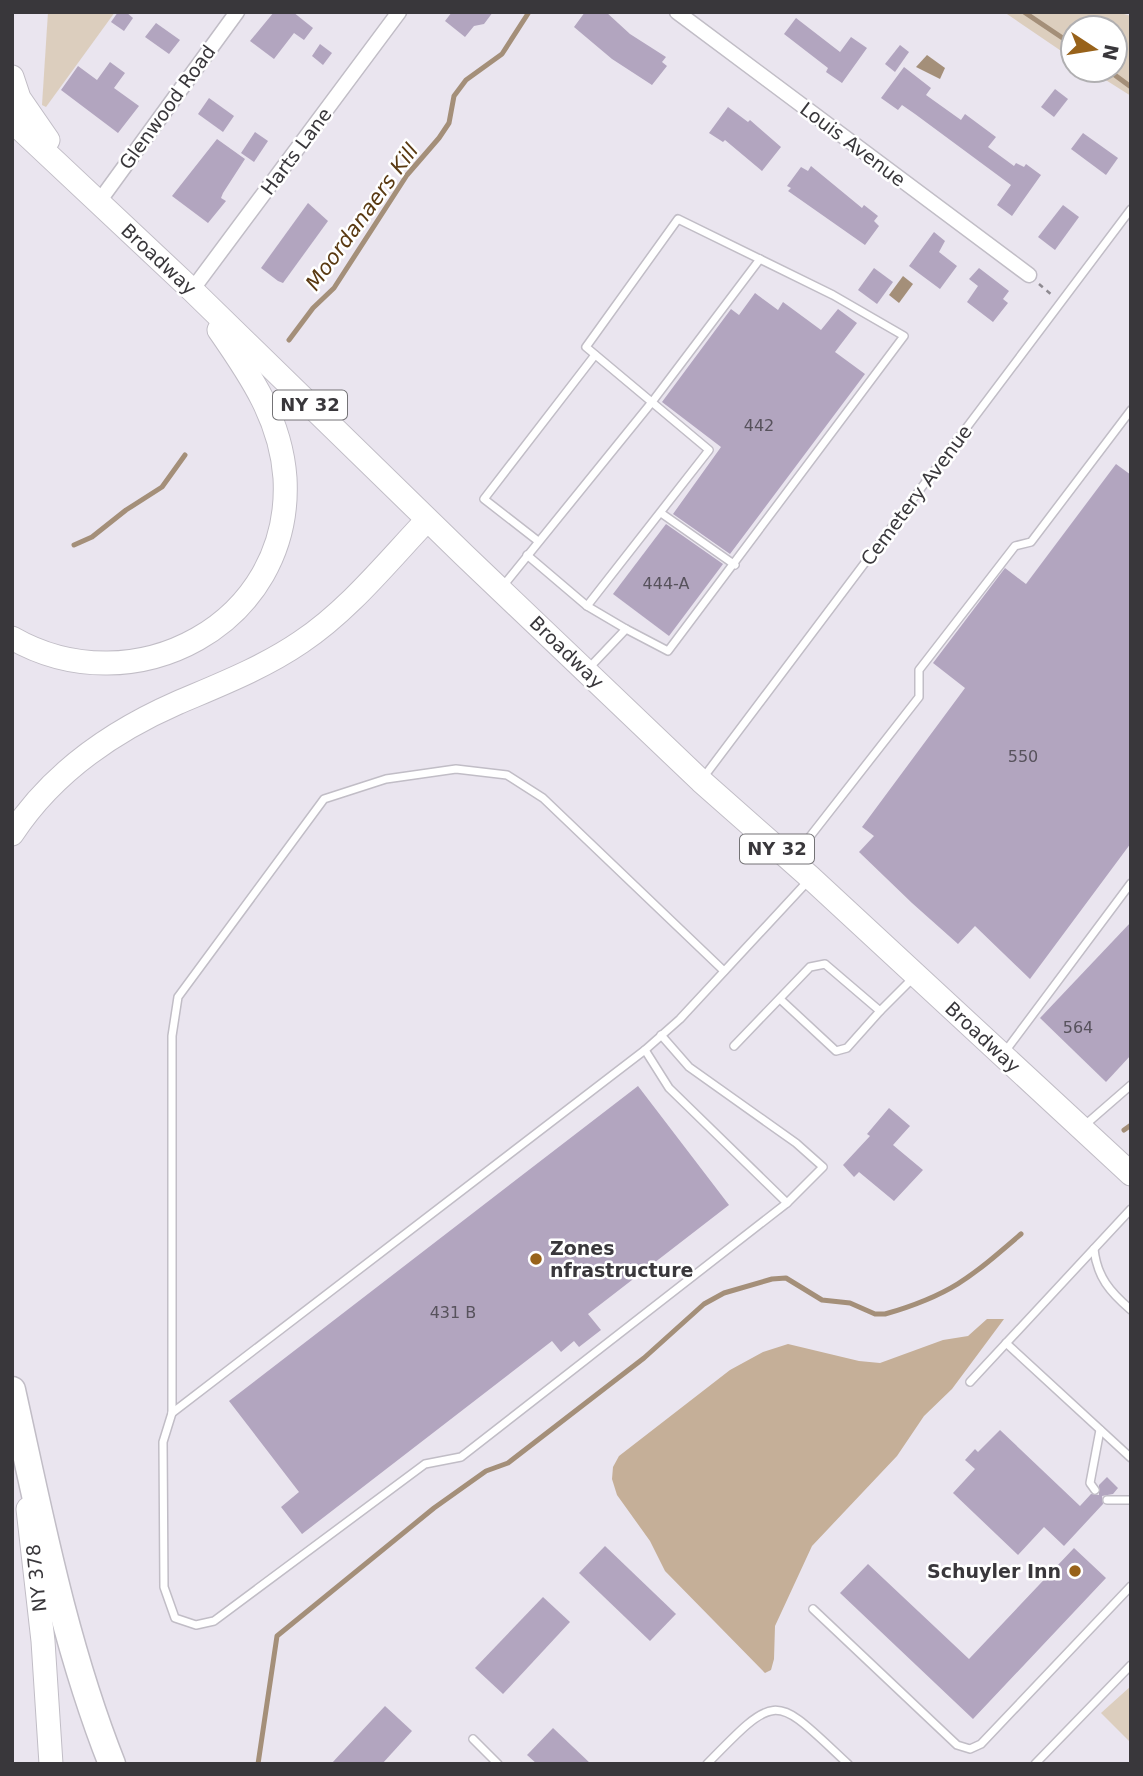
<svg xmlns="http://www.w3.org/2000/svg" width="1143" height="1776" viewBox="0 0 1143 1776" font-family="'DejaVu Sans',sans-serif">
<style>
.green{fill:#dccebe}
.forest{fill:#c5af98}
.water{fill:#a48f79}
.lines{fill:none;stroke-linecap:round;stroke-linejoin:round}
.stream{stroke:#a48f79;stroke-width:5}
.building{fill:#b2a5bf}
.lane-casing{stroke:#c1bdc6;stroke-width:10}
.street-casing{stroke:#c1bdc6;stroke-width:17}
.primary-casing{stroke:#c1bdc6;stroke-width:25}
.highway-casing{stroke:#c1bdc6;stroke-width:29}
.path{stroke:#8e8a91;stroke-width:2.5;stroke-dasharray:5 5;stroke-linecap:butt}
.lane{stroke:#fff;stroke-width:7}
.street{stroke:#fff;stroke-width:14}
.primary{stroke:#fff;stroke-width:23}
.highway{stroke:#fff;stroke-width:26}
.poi-dot{fill:#98621a;stroke:#fff;stroke-width:2.5}
.labels{text-anchor:middle;stroke-width:5;stroke-linejoin:round;paint-order:stroke}
.number-label{font-size:16px;fill:#57525c}
.shield{fill:#fff;stroke:#747376;stroke-width:2}
.shield-label{font-size:18px;font-weight:bold;fill:#39373b}
.street-label{font-size:19px;fill:#39373b;stroke:#fff}
.poi-label{font-size:19px;font-weight:bold;fill:#39373b;stroke:#fff;text-anchor:start}
.water-label{font-size:21px;font-style:italic;fill:#593911;stroke:#fff}
</style>
<rect width="100%" height="100%" fill="#eae5ef"/>
<g class="green">
<path d="M48,12H115L46,107L42,105Z"/>
<path d="M1004,12H1117L1131,16V96L1090,70H1115V28H1073V59Z"/>
<path d="M1131,1686V1743L1101,1713Z"/>
</g>
<path class="forest" d="M987,1319H1004L952,1389L924,1416L897,1456L812,1546L775,1626L774,1659L771,1670L765,1673L665,1571L650,1541L617,1495L612,1479L613,1467L619,1456L730,1370L763,1352L788,1344L859,1361L880,1363L943,1340L968,1336Z"/>
<g class="water">
<path d="M927,55L945,68L940,79L916,67Z"/>
<path d="M903,276L913,284L899,303L889,295Z"/>
</g>
<g class="lines">
<g class="stream">
<path d="M1024,12L1073,45"/>
<path d="M1108,70L1131,87"/>
<path d="M289,340L313,308L334,288L407,175L439,138L449,123L454,96L466,80L502,54L529,12"/>
<path d="M74,545L92,537L126,510L162,487L185,455"/>
<path d="M1124,1130L1131,1125"/>
<path d="M258,1764L277,1636L434,1508L486,1471L508,1463L644,1358L704,1304L724,1293L772,1279L786,1278L822,1300L850,1303L875,1314H885C951,1295 971,1277 1021,1234"/>
</g>
</g>
<g class="building">
<path d="M118,12H126L133,18L124,31L111,22Z"/>
<path d="M274,12H293L313,28L304,40L294,33L274,59L250,41Z"/>
<path d="M452,12H493L484,24L474,26L465,37L445,21Z"/>
<path d="M585,12H606L630,34L666,57L662,62L667,66L652,85L612,59L574,27Z"/>
<path d="M796,18L840,52L851,37L867,48L842,83L826,72L828,68L784,34Z"/>
<path d="M156,23L180,40L169,54L145,37Z"/>
<path d="M320,44L332,53L323,65L312,56Z"/>
<path d="M900,45L909,52L895,72L885,64Z"/>
<path d="M110,62L125,73L114,88L139,106L118,133L61,90L78,66L97,80Z"/>
<path d="M904,67L931,88L926,95L961,120L965,114L996,137L988,147L1014,166L1016,163L1024,167L1026,164L1041,175L1012,216L997,205L1011,185L915,114L902,105L898,110L881,98Z"/>
<path d="M1055,89L1068,99L1054,117L1041,107Z"/>
<path d="M209,98L234,116L223,132L198,114Z"/>
<path d="M728,107L748,122L750,120L781,147L762,171L725,140L723,142L709,133Z"/>
<path d="M255,132L268,141L254,162L241,153Z"/>
<path d="M1083,133L1118,158L1106,175L1071,149Z"/>
<path d="M217,139L245,159L223,193L221,198L226,201L208,223L172,196Z"/>
<path d="M811,166L862,208L864,205L878,216L874,221L879,226L865,245L788,191L791,188L787,186L801,167L808,171Z"/>
<path d="M308,203L328,221L283,283L278,281L261,268Z"/>
<path d="M1063,205L1079,217L1055,250L1038,237Z"/>
<path d="M934,232L945,241L939,252L957,266L940,289L909,266Z"/>
<path d="M874,268L893,282L877,304L858,290Z"/>
<path d="M979,268L1009,291L1003,299L1008,303L993,322L967,302L978,286L969,279Z"/>
<path d="M755,293L778,310L783,302L821,330L838,309L857,323L835,352L865,374L730,554L673,514L721,447L662,402L731,309L739,315Z"/>
<path d="M1116,464L1131,475V843L1030,979L975,926L958,944L912,903L859,852L874,836L862,827L965,688L933,663L1005,568L1026,584Z"/>
<path d="M666,524L723,564L669,636L613,594Z"/>
<path d="M1131,922V1055L1106,1082L1040,1018Z"/>
<path d="M638,1086L729,1205L588,1314L601,1330L579,1347L574,1341L561,1352L552,1341L302,1534L281,1507L299,1492L229,1401Z"/>
<path d="M889,1108L910,1126L893,1145L923,1170L894,1201L859,1172L854,1177L843,1165L870,1136L867,1134Z"/>
<path d="M1000,1430L1080,1506L1091,1494L1099,1495V1485L1107,1477L1118,1488L1113,1494L1102,1496L1103,1504L1064,1546L1044,1527L1018,1555L953,1493L975,1469L965,1460L975,1449L978,1452Z"/>
<path d="M605,1546L676,1614L650,1641L579,1573Z"/>
<path d="M1074,1548L1106,1578L973,1719L840,1593L868,1564L969,1659Z"/>
<path d="M543,1597L570,1622L503,1694L475,1668Z"/>
<path d="M385,1706L412,1731L382,1764H331Z"/>
<path d="M553,1728L591,1764H537L527,1755Z"/>
</g>
<g class="lines">
<g class="lane-casing">
<g id="lane">
<path d="M661,513L735,565"/>
<path d="M538,541L484,499L595,355"/>
<path d="M527,555L587,606L626,629L589,668"/>
<path d="M503,586L652,402L760,259"/>
<path d="M587,606L709,450L586,347L678,219L833,295L904,336L668,651L626,629"/>
<path d="M703,778L1131,209"/>
<path d="M794,857L919,697V670L1015,546L1031,542L1131,410"/>
<path d="M724,971L543,798L507,775L456,769L386,779L324,799L178,997L172,1036V1413L163,1442L164,1587L175,1618L196,1625L214,1621L425,1464L461,1457L787,1203"/>
<path d="M780,999L836,1051L847,1048L880,1011"/>
<path d="M734,1046L810,967L825,964L880,1011L913,978"/>
<path d="M645,1050L669,1088L787,1203L823,1167L796,1143L689,1067L661,1035"/>
<path d="M1004,1053L1131,883"/>
<path d="M1085,1125L1131,1085"/>
<path d="M1094,1249C1097,1277 1110,1292 1131,1310"/>
<path d="M1006,1343L1131,1458"/>
<path d="M970,1382L1131,1209"/>
<path d="M172,1413L645,1050L680,1019L808,881"/>
<path d="M1095,1490L1090,1483L1100,1430"/>
<path d="M1107,1500H1131"/>
<path d="M813,1609L957,1745L970,1749L981,1744L1131,1586"/>
<path d="M473,1739L498,1764"/>
<path d="M707,1764C779,1690 774,1695 848,1764"/>
<path d="M1035,1764L1131,1665"/>
</g>
</g>
<g class="street-casing">
<g id="street">
<path d="M677,12L1029,275"/>
<path d="M98,203L237,12"/>
<path d="M192,290L399,12"/>
</g>
</g>
<g class="primary-casing">
<g id="primary">
<path d="M12,77L19,98L48,140"/>
<path d="M12,121L192,290L464,555L701,781L811,878L1131,1174"/>
<path d="M12,638C134,708 293,624 285,478C281,420 251,376 219,330"/>
<path d="M12,834C52,773 111,732 177,703C219,685 263,668 301,642C349,610 388,561 427,520"/>
<path d="M28,1509L43,1641L51,1764"/>
</g>
</g>
<g class="highway-casing">
<path id="highway" d="M12,1390C40,1516 64,1643 112,1764"/>
</g>
<path class="path" d="M1039,284L1053,296"/>
<use href="#lane" class="lane"/>
<use href="#street" class="street"/>
<use href="#primary" class="primary"/>
<use href="#highway" class="highway"/>
</g>
<g class="poi-dot">
<circle cx="536" cy="1259" r="7"/>
<circle cx="1075" cy="1571" r="7"/>
</g>
<g class="labels">
<g class="number-label">
<text x="759" y="431">442</text>
<text x="666" y="589">444-A</text>
<text x="1023" y="762">550</text>
<text x="1078" y="1033">564</text>
<text x="453" y="1318">431 B</text>
</g>
<g class="shield">
<rect x="273" y="390.5" width="74" height="29" rx="5"/>
<rect x="740" y="834.5" width="74" height="29" rx="5"/>
</g>
<g class="shield-label">
<text x="310" y="411">NY 32</text>
<text x="777" y="855">NY 32</text>
</g>
<g class="street-label">
<text transform="translate(167 107) rotate(-54)" y="7">Glenwood Road</text>
<text transform="translate(853 144) rotate(37)" y="7">Louis Avenue</text>
<text transform="translate(296 151) rotate(-53)" y="7">Harts Lane</text>
<text transform="translate(159 259) rotate(43)" y="7">Broadway</text>
<text transform="translate(916 495) rotate(-53)" y="7">Cemetery Avenue</text>
<text transform="translate(567 652) rotate(44)" y="7">Broadway</text>
<text transform="translate(983 1037) rotate(43)" y="7">Broadway</text>
<text transform="translate(36 1578) rotate(-96)" y="7">NY 378</text>
</g>
<g class="poi-label">
<text x="550" y="1255">Zones<tspan x="550" dy="22">nfrastructure</tspan></text>
<text x="1061" y="1578" text-anchor="end">Schuyler Inn</text>
</g>
<g class="water-label">
<text transform="translate(362 217) rotate(-54)" y="7">Moordanaers Kill</text>
</g>
</g>
<rect width="1143" height="1776" fill="none" stroke="#39373b" stroke-width="28"/>
<g transform="translate(1094 49) rotate(102)"><circle r="33" fill="#ffffff" stroke="#b0afb1" stroke-width="2"/>
<path d="M0-5L12 26L0 18L-12 26Z" fill="#98621a"/>
<text y="-10" font-size="19" font-weight="bold" text-anchor="middle" fill="#39373b">N</text>
</g>
</svg>
